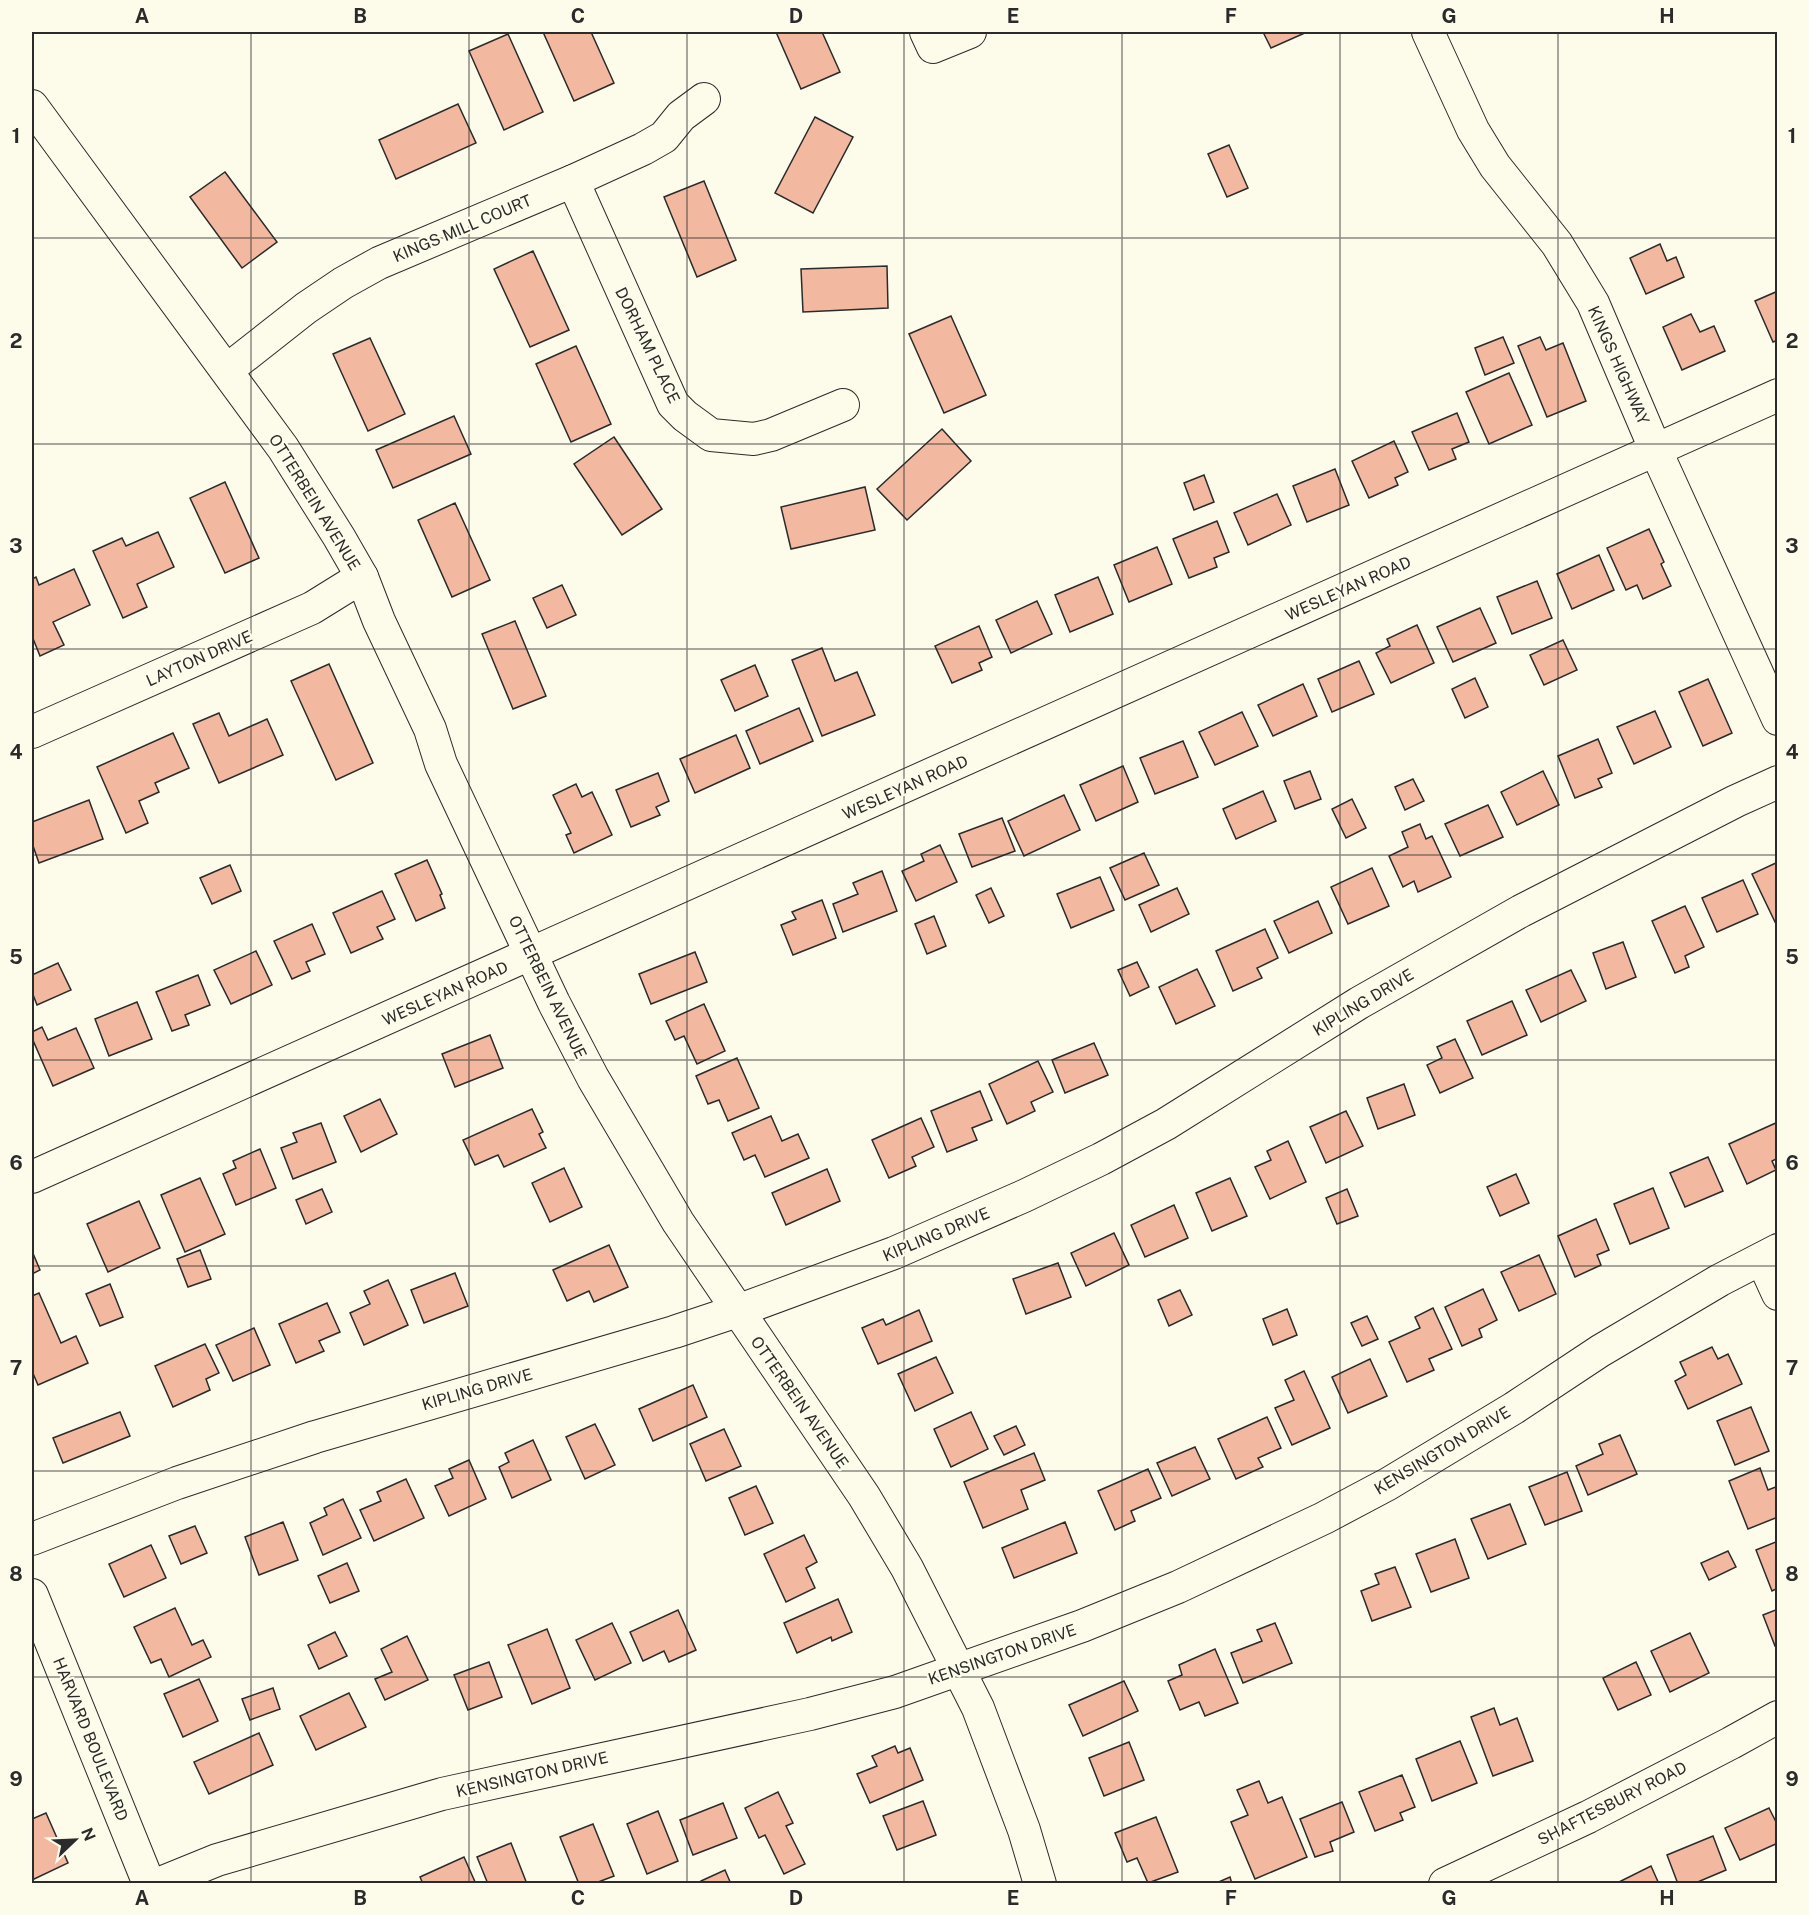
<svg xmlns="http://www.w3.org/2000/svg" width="1809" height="1915" viewBox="0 0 1809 1915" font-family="'Public Sans',sans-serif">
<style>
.building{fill:#f2b8a0;stroke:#2b2b2b;stroke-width:1.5}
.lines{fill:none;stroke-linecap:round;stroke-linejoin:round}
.minor-casing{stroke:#2b2b2b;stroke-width:34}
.minor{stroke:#fdfbea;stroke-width:32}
.grid{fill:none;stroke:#2b2b2b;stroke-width:1.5;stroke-opacity:0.55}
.labels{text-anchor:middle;stroke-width:4.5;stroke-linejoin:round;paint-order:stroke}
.street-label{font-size:16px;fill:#2b2b2b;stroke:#fdfbea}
.neatline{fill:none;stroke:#2b2b2b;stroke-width:2}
.grid-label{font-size:20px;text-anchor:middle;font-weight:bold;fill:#2b2b2b}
</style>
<rect width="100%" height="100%" fill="#fdfbea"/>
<g class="building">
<path d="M543,32H591L614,83L574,101Z"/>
<path d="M776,32H822L840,72L801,89Z"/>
<path d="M1263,32H1307L1271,48Z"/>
<path d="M508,34L543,112L504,130L469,51Z"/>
<path d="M458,104L476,143L396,179L379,140Z"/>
<path d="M815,117L853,137L813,213L775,193Z"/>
<path d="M1229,145L1248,188L1227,197L1208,154Z"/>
<path d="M225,172L277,242L242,268L190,197Z"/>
<path d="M704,181L736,260L697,277L664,197Z"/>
<path d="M1660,244L1667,261L1676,257L1684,277L1646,294L1630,258Z"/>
<path d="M533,251L569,330L530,347L494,269Z"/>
<path d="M887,266L888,308L803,312L801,269Z"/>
<path d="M1778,291V340L1773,342L1755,301Z"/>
<path d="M1691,314L1700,332L1714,326L1725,351L1682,370L1663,327Z"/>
<path d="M951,316L986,395L944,413L909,334Z"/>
<path d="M1503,337L1514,363L1485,375L1475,348Z"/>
<path d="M1540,337L1546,350L1563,343L1586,401L1547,417L1518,346Z"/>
<path d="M370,338L405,414L368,431L333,354Z"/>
<path d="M576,346L611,424L571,442L536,364Z"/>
<path d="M1509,373L1532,425L1489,444L1466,392Z"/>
<path d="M1457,413L1469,442L1452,449L1456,459L1429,470L1412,432Z"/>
<path d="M454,416L471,454L393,488L376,450Z"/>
<path d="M942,429L971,461L907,520L877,489Z"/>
<path d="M614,437L662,509L622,535L574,464Z"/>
<path d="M1394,441L1408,472L1395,478L1398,485L1369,498L1352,461Z"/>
<path d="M1335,469L1349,505L1307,522L1293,486Z"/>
<path d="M1204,475L1214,502L1194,510L1184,483Z"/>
<path d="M225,482L259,558L225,573L190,498Z"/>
<path d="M865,487L875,530L791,549L781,507Z"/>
<path d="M1277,494L1291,525L1248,545L1234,513Z"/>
<path d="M455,503L490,580L452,597L418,520Z"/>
<path d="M1217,521L1229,552L1214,558L1217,567L1189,578L1173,539Z"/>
<path d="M1649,529L1664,562L1661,564L1671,586L1643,599L1637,585L1626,590L1607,548Z"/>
<path d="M158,532L174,567L137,584L147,607L123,618L93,551L122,538L126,546Z"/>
<path d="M1157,547L1172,584L1129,602L1114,565Z"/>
<path d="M1599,555L1614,590L1572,609L1557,574Z"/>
<path d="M74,569L90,605L53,622L64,645L40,656L32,636V579L36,577L39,585Z"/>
<path d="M1098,577L1113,614L1070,632L1055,595Z"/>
<path d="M1537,581L1552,618L1512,634L1497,597Z"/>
<path d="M562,585L576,615L547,628L533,598Z"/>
<path d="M1037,601L1052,634L1011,653L996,620Z"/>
<path d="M1480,608L1496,643L1453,662L1437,627Z"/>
<path d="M515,621L546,696L513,709L482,634Z"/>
<path d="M1417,625L1434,663L1391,683L1376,653L1390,646L1387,639Z"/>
<path d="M979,626L992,657L979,663L982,670L952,683L935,646Z"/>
<path d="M1563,640L1577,670L1544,685L1530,655Z"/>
<path d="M822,648L835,681L857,672L875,715L822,736L792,660Z"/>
<path d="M1359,661L1374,694L1332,712L1318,679Z"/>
<path d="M329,664L373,763L336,780L291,681Z"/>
<path d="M755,665L768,696L735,711L721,680Z"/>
<path d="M1475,678L1488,707L1465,718L1452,689Z"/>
<path d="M1708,679L1732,733L1703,746L1679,692Z"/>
<path d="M1303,684L1317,716L1273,736L1258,705Z"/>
<path d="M799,708L813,741L760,764L746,731Z"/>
<path d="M1655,711L1671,747L1634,764L1617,727Z"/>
<path d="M1242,712L1258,746L1215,765L1199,732Z"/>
<path d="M219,713L229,736L267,719L283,755L219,783L193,724Z"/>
<path d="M173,733L189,768L155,783L159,792L139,801L148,823L126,833L97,767Z"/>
<path d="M736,735L750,768L695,793L680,759Z"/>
<path d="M1598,739L1612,773L1598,779L1602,787L1575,798L1558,756Z"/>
<path d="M1183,741L1198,777L1155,794L1140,758Z"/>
<path d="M1123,766L1138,802L1096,821L1080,785Z"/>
<path d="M1310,771L1321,799L1295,809L1284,781Z"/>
<path d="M1543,771L1559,805L1517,825L1501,792Z"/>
<path d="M658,773L669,801L656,807L660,815L631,827L616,790Z"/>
<path d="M1413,779L1424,801L1405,810L1395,787Z"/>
<path d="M576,784L582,797L592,792L612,835L574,853L566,835L571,833L553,795Z"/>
<path d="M1263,791L1276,821L1236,839L1223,809Z"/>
<path d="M1064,795L1080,830L1024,856L1008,821Z"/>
<path d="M1352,799L1366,828L1346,838L1332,809Z"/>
<path d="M89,800L103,839L39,863L32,843V822Z"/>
<path d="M1488,805L1503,837L1460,856L1445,824Z"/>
<path d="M1002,818L1015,851L972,867L959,834Z"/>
<path d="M1420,824L1426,839L1432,836L1451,877L1418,892L1414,881L1403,887L1389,856L1408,847L1402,832Z"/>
<path d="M940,845L957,882L916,901L902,871L924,861L921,854Z"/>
<path d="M1144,853L1159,885L1125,900L1110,868Z"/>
<path d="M427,860L442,894L440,895L445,908L416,921L395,874Z"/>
<path d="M1778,862V924H1776L1752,874Z"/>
<path d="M230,865L241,891L212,904L200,878Z"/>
<path d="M1372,868L1389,906L1348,924L1331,887Z"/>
<path d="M882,871L897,911L843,932L833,904L858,894L853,883Z"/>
<path d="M1100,877L1114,910L1071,928L1057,894Z"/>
<path d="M1743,880L1758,914L1717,932L1702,898Z"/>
<path d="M991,888L1004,916L989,923L976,895Z"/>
<path d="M1177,888L1189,914L1151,932L1139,905Z"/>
<path d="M382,891L395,919L377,927L383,939L351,953L333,913Z"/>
<path d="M822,900L836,938L793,955L781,925L796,919L792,912Z"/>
<path d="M1318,901L1332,933L1289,953L1274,921Z"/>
<path d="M1685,906L1704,947L1685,956L1689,967L1675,973L1652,921Z"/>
<path d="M934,916L946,946L927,954L915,924Z"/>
<path d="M312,924L325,954L306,962L310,971L292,979L274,941Z"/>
<path d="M1265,929L1278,958L1257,968L1262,978L1233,991L1216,951Z"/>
<path d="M1623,942L1636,977L1606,989L1593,953Z"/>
<path d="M256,951L272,985L231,1004L214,970Z"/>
<path d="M695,952L707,982L651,1004L639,974Z"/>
<path d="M1137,962L1149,987L1130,996L1118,970Z"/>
<path d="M58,963L71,990L37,1005L32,992V975Z"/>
<path d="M1197,969L1215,1006L1176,1024L1159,987Z"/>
<path d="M1571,970L1586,1001L1541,1022L1526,990Z"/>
<path d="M198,975L210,1005L185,1015L189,1025L172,1031L156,992Z"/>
<path d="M1512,1001L1527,1035L1482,1055L1467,1021Z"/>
<path d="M137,1002L152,1039L109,1056L95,1019Z"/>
<path d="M704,1004L725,1051L697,1064L684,1036L675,1040L666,1021Z"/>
<path d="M42,1027L48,1040L76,1028L94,1068L53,1086L32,1038V1032Z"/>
<path d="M490,1035L503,1068L455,1087L442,1054Z"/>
<path d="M1455,1039L1473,1078L1440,1093L1427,1065L1442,1058L1437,1047Z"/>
<path d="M1094,1043L1108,1075L1065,1093L1052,1060Z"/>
<path d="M737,1058L759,1108L728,1121L719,1100L708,1104L696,1076Z"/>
<path d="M1038,1061L1053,1092L1031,1102L1035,1111L1007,1124L989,1084Z"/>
<path d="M1404,1084L1415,1115L1378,1129L1367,1098Z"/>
<path d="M980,1091L992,1120L972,1128L977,1140L947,1152L931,1111Z"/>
<path d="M380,1099L397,1134L361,1152L344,1116Z"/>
<path d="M532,1109L543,1132L539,1134L546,1148L504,1167L498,1155L475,1165L463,1140Z"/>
<path d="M1346,1111L1363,1146L1326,1163L1310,1127Z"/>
<path d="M771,1116L782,1141L798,1134L809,1158L765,1177L755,1155L744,1160L732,1133Z"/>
<path d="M921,1118L934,1147L912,1157L916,1166L889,1178L872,1140Z"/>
<path d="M1778,1122V1158L1772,1161L1776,1170L1747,1184L1729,1144Z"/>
<path d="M321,1123L336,1162L293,1179L281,1148L297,1142L293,1133Z"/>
<path d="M1288,1141L1306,1182L1270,1199L1255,1167L1271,1160L1267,1151Z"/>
<path d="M260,1149L276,1188L236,1205L223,1174L236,1168L233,1161Z"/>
<path d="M1708,1157L1723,1191L1685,1207L1670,1173Z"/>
<path d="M564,1168L582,1207L550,1222L532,1183Z"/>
<path d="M827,1169L840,1201L786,1225L772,1193Z"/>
<path d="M1516,1174L1529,1203L1500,1216L1487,1187Z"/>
<path d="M200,1178L225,1234L185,1252L161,1195Z"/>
<path d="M1230,1178L1247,1216L1212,1231L1196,1193Z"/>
<path d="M1653,1188L1669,1228L1630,1244L1614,1204Z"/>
<path d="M322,1189L332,1212L306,1224L296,1200Z"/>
<path d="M1347,1189L1358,1216L1337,1224L1326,1198Z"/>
<path d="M139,1201L160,1248L108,1272L87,1224Z"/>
<path d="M1174,1205L1188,1238L1145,1257L1131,1225Z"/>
<path d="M1596,1219L1609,1250L1597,1255L1601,1265L1575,1277L1558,1236Z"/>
<path d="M1114,1233L1129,1265L1086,1286L1071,1253Z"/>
<path d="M609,1245L628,1287L594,1302L589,1291L567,1301L553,1270Z"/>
<path d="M200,1250L211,1279L188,1287L177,1259Z"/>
<path d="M32,1251L40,1270L32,1274Z"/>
<path d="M1539,1255L1556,1294L1519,1311L1501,1272Z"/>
<path d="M1058,1263L1071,1297L1026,1314L1013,1279Z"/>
<path d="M455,1273L468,1306L424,1323L411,1290Z"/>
<path d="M388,1280L408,1325L364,1345L350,1313L370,1304L364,1291Z"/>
<path d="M110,1284L123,1317L100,1326L86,1294Z"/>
<path d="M1483,1289L1497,1320L1479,1329L1482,1337L1462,1346L1445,1307Z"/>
<path d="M1180,1290L1192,1315L1169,1326L1158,1300Z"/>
<path d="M39,1293L61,1343L76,1336L88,1363L38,1385L32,1371V1296Z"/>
<path d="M327,1303L340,1332L319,1341L324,1351L296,1363L279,1324Z"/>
<path d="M1433,1308L1452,1349L1429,1359L1434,1370L1407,1382L1389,1342L1420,1328L1415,1317Z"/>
<path d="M1287,1309L1297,1335L1273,1345L1263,1319Z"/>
<path d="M919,1310L932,1341L878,1364L862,1328L883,1319L886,1325Z"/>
<path d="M1367,1316L1378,1339L1362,1346L1351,1323Z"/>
<path d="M254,1328L270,1365L233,1381L216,1345Z"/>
<path d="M205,1344L219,1373L206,1379L210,1390L173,1407L155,1366Z"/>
<path d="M1712,1347L1718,1359L1728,1354L1742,1384L1688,1409L1675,1381L1686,1375L1680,1362Z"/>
<path d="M936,1357L953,1393L915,1411L898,1374Z"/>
<path d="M1370,1359L1387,1396L1348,1413L1332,1377Z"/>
<path d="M1304,1371L1330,1428L1292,1445L1275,1408L1294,1400L1285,1380Z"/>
<path d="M693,1385L707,1417L653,1441L639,1409Z"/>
<path d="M1751,1407L1769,1451L1735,1465L1717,1421Z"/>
<path d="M120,1412L130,1436L63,1463L53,1438Z"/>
<path d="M971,1412L988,1449L951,1467L934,1429Z"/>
<path d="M1267,1417L1281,1448L1258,1458L1263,1467L1236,1479L1218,1439Z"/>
<path d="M595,1424L615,1465L585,1479L566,1437Z"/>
<path d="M1016,1426L1025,1445L1004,1455L994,1436Z"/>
<path d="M724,1429L741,1466L706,1481L690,1444Z"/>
<path d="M1620,1435L1637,1474L1588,1495L1576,1466L1603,1454L1599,1444Z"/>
<path d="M533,1440L551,1480L512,1498L499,1467L509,1462L505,1453Z"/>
<path d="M1195,1447L1210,1479L1172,1496L1157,1463Z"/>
<path d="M1034,1453L1045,1480L1021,1490L1028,1509L983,1528L964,1482Z"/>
<path d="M469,1460L486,1499L449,1516L435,1486L453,1478L449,1469Z"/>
<path d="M1760,1468L1768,1490L1778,1486V1517L1748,1529L1729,1481Z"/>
<path d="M1148,1469L1161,1498L1131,1511L1135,1521L1115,1530L1098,1491Z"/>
<path d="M1567,1472L1582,1511L1545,1525L1529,1487Z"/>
<path d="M406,1479L424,1518L374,1541L360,1510L381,1501L377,1492Z"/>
<path d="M756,1486L773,1523L745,1535L729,1498Z"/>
<path d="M343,1499L361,1538L323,1555L310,1523L327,1515L324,1508Z"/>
<path d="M1510,1504L1526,1544L1488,1559L1471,1519Z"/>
<path d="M283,1522L298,1560L259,1575L245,1537Z"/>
<path d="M1065,1522L1077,1553L1014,1578L1002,1548Z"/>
<path d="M195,1526L207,1553L181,1564L169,1536Z"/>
<path d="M804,1535L817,1562L806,1568L815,1588L786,1602L764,1554Z"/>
<path d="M1455,1539L1469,1578L1431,1592L1416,1554Z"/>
<path d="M1778,1541V1588L1772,1591L1756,1550Z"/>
<path d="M151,1545L166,1578L124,1597L109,1564Z"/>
<path d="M1728,1551L1736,1567L1709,1580L1701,1563Z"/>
<path d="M347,1563L359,1591L330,1603L318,1576Z"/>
<path d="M1395,1567L1411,1607L1372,1621L1361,1591L1379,1584L1375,1574Z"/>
<path d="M838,1599L852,1632L832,1641L831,1637L797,1653L784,1623Z"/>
<path d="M175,1608L192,1645L203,1640L211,1657L169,1677L161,1659L151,1663L134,1627Z"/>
<path d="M1778,1609V1645L1775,1646L1763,1615Z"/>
<path d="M678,1610L696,1650L669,1662L664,1651L643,1661L630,1632Z"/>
<path d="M612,1623L631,1663L595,1680L576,1640Z"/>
<path d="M1275,1623L1292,1663L1243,1683L1231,1653L1262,1641L1257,1630Z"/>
<path d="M547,1629L570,1688L532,1704L508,1645Z"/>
<path d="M335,1632L347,1656L319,1669L308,1645Z"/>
<path d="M1690,1633L1709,1673L1670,1692L1651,1651Z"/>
<path d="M407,1636L428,1680L385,1700L375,1679L392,1672L381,1649Z"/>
<path d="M1215,1649L1238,1703L1205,1716L1199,1702L1180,1710L1168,1681L1182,1675L1179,1665Z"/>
<path d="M489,1662L502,1697L468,1710L454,1675Z"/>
<path d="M1636,1662L1651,1695L1618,1710L1603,1678Z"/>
<path d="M199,1679L218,1721L183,1737L164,1694Z"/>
<path d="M1124,1681L1138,1711L1083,1736L1069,1705Z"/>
<path d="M273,1688L280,1709L250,1720L242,1699Z"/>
<path d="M349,1693L366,1727L316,1750L300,1716Z"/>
<path d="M1494,1708L1500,1725L1517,1718L1533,1761L1493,1776L1471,1717Z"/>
<path d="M259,1733L273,1765L209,1794L194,1762Z"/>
<path d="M1460,1741L1477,1783L1432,1801L1416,1759Z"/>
<path d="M1129,1742L1144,1780L1104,1796L1089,1758Z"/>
<path d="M895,1746L898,1753L910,1748L923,1780L870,1803L857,1774L877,1766L872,1756Z"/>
<path d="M1402,1775L1415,1807L1400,1813L1403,1820L1375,1831L1359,1792Z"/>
<path d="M1259,1781L1268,1803L1282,1797L1307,1857L1255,1879L1231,1822L1248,1815L1237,1790Z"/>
<path d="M778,1792L793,1823L786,1826L805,1864L784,1874L765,1835L759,1838L745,1808Z"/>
<path d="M923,1801L936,1835L897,1850L883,1816Z"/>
<path d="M1342,1802L1354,1832L1330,1842L1333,1851L1315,1857L1300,1819Z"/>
<path d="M723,1803L737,1838L693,1855L680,1820Z"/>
<path d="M1769,1808L1778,1826V1843L1740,1860L1725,1828Z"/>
<path d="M658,1811L678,1861L647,1874L627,1824Z"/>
<path d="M46,1813L68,1863L32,1880V1819Z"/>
<path d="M1156,1817L1178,1872L1148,1883L1137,1858L1127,1862L1115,1833Z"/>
<path d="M593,1824L614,1876L593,1884H579L560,1837Z"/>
<path d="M1713,1836L1726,1870L1693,1884H1678L1667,1855Z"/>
<path d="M511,1843L527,1884H488L477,1857Z"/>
<path d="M464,1857L476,1884H423L420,1877Z"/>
<path d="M1651,1866L1659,1884H1615Z"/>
<path d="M725,1870L731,1884H702L701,1881Z"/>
<path d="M1230,1877L1232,1884H1214Z"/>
</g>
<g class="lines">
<g class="minor-casing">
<g id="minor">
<path d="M926,32L933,47L970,32"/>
<path d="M1428,32L1473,130L1495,166L1557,244L1593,303L1656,451L1778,719"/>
<path d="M32,106L283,448L339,537L362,577L379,621L430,729L441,764L554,1003L593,1078L678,1222L864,1496L907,1568L978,1708L1024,1830L1040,1884"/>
<path d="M573,181L673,404L685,416L711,435L754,439L771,435L843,405"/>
<path d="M227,370L306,308L343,283L379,263L573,181L643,149L664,137L681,116L704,99"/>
<path d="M32,732L312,608L362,577"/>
<path d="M32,1177L1778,395"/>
<path d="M1762,1259L1778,1294"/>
<path d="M32,1539L177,1483L315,1437L674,1332L737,1311L894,1253L1024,1196L1101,1159L1166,1124L1359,1003L1521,911L1736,801L1778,782"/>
<path d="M32,1595L149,1884"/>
<path d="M158,1884L217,1860L442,1794L810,1714L895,1692L1082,1626L1178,1587L1324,1518L1388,1484L1514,1408L1600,1351L1720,1280L1778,1250"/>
<path d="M1445,1884L1588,1817L1731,1743L1778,1717"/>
</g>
</g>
<use href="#minor" class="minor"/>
</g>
<path class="grid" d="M251,32V1884M469,32V1884M687,32V1884M904,32V1884M1122,32V1884M1340,32V1884M1558,32V1884M32,238H1778M32,444H1778M32,649H1778M32,855H1778M32,1060H1778M32,1266H1778M32,1471H1778M32,1677H1778"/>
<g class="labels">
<g class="street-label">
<text transform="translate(462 228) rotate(-23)" y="6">KINGS MILL COURT</text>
<text transform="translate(648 345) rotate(64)" y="6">DORHAM PLACE</text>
<text transform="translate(1619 365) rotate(66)" y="6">KINGS HIGHWAY</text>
<text transform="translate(315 502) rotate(58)" y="6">OTTERBEIN AVENUE</text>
<text transform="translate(1348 588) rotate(-24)" y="6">WESLEYAN ROAD</text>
<text transform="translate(199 658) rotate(-24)" y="6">LAYTON DRIVE</text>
<text transform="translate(905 787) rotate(-24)" y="6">WESLEYAN ROAD</text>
<text transform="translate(548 987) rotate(64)" y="6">OTTERBEIN AVENUE</text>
<text transform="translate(445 993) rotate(-24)" y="6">WESLEYAN ROAD</text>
<text transform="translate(1363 1002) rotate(-31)" y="6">KIPLING DRIVE</text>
<text transform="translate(936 1234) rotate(-23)" y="6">KIPLING DRIVE</text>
<text transform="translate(477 1389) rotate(-16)" y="6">KIPLING DRIVE</text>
<text transform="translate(800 1402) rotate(55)" y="6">OTTERBEIN AVENUE</text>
<text transform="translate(1442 1450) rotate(-31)" y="6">KENSINGTON DRIVE</text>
<text transform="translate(1002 1654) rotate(-19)" y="6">KENSINGTON DRIVE</text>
<text transform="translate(91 1739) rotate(68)" y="6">HARVARD BOULEVARD</text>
<text transform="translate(532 1774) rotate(-13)" y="6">KENSINGTON DRIVE</text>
<text transform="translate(1612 1803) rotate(-27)" y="6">SHAFTESBURY ROAD</text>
</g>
</g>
<rect width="1809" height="1915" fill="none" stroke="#fdfbea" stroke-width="66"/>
<g transform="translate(75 1840) rotate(67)" stroke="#fdfbea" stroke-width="4.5" paint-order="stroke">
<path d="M0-4.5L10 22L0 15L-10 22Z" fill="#2b2b2b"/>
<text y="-9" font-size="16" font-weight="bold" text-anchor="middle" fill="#2b2b2b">N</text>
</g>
<rect x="33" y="33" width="1743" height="1849" class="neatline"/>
<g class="grid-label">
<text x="142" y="23">A</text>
<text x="360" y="23">B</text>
<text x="578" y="23">C</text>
<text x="796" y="23">D</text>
<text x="1013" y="23">E</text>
<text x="1231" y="23">F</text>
<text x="1449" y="23">G</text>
<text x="1667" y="23">H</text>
<text x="16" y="143">1</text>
<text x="1792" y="143">1</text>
<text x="16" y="348">2</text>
<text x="1792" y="348">2</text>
<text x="16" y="553">3</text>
<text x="1792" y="553">3</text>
<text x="16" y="759">4</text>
<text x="1792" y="759">4</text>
<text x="16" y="964">5</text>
<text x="1792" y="964">5</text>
<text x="16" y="1170">6</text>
<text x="1792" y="1170">6</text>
<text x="16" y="1375">7</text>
<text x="1792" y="1375">7</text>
<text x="16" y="1581">8</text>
<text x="1792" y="1581">8</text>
<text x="16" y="1786">9</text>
<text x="1792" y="1786">9</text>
<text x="142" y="1905">A</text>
<text x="360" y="1905">B</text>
<text x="578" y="1905">C</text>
<text x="796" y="1905">D</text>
<text x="1013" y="1905">E</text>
<text x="1231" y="1905">F</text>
<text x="1449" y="1905">G</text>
<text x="1667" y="1905">H</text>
</g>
</svg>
